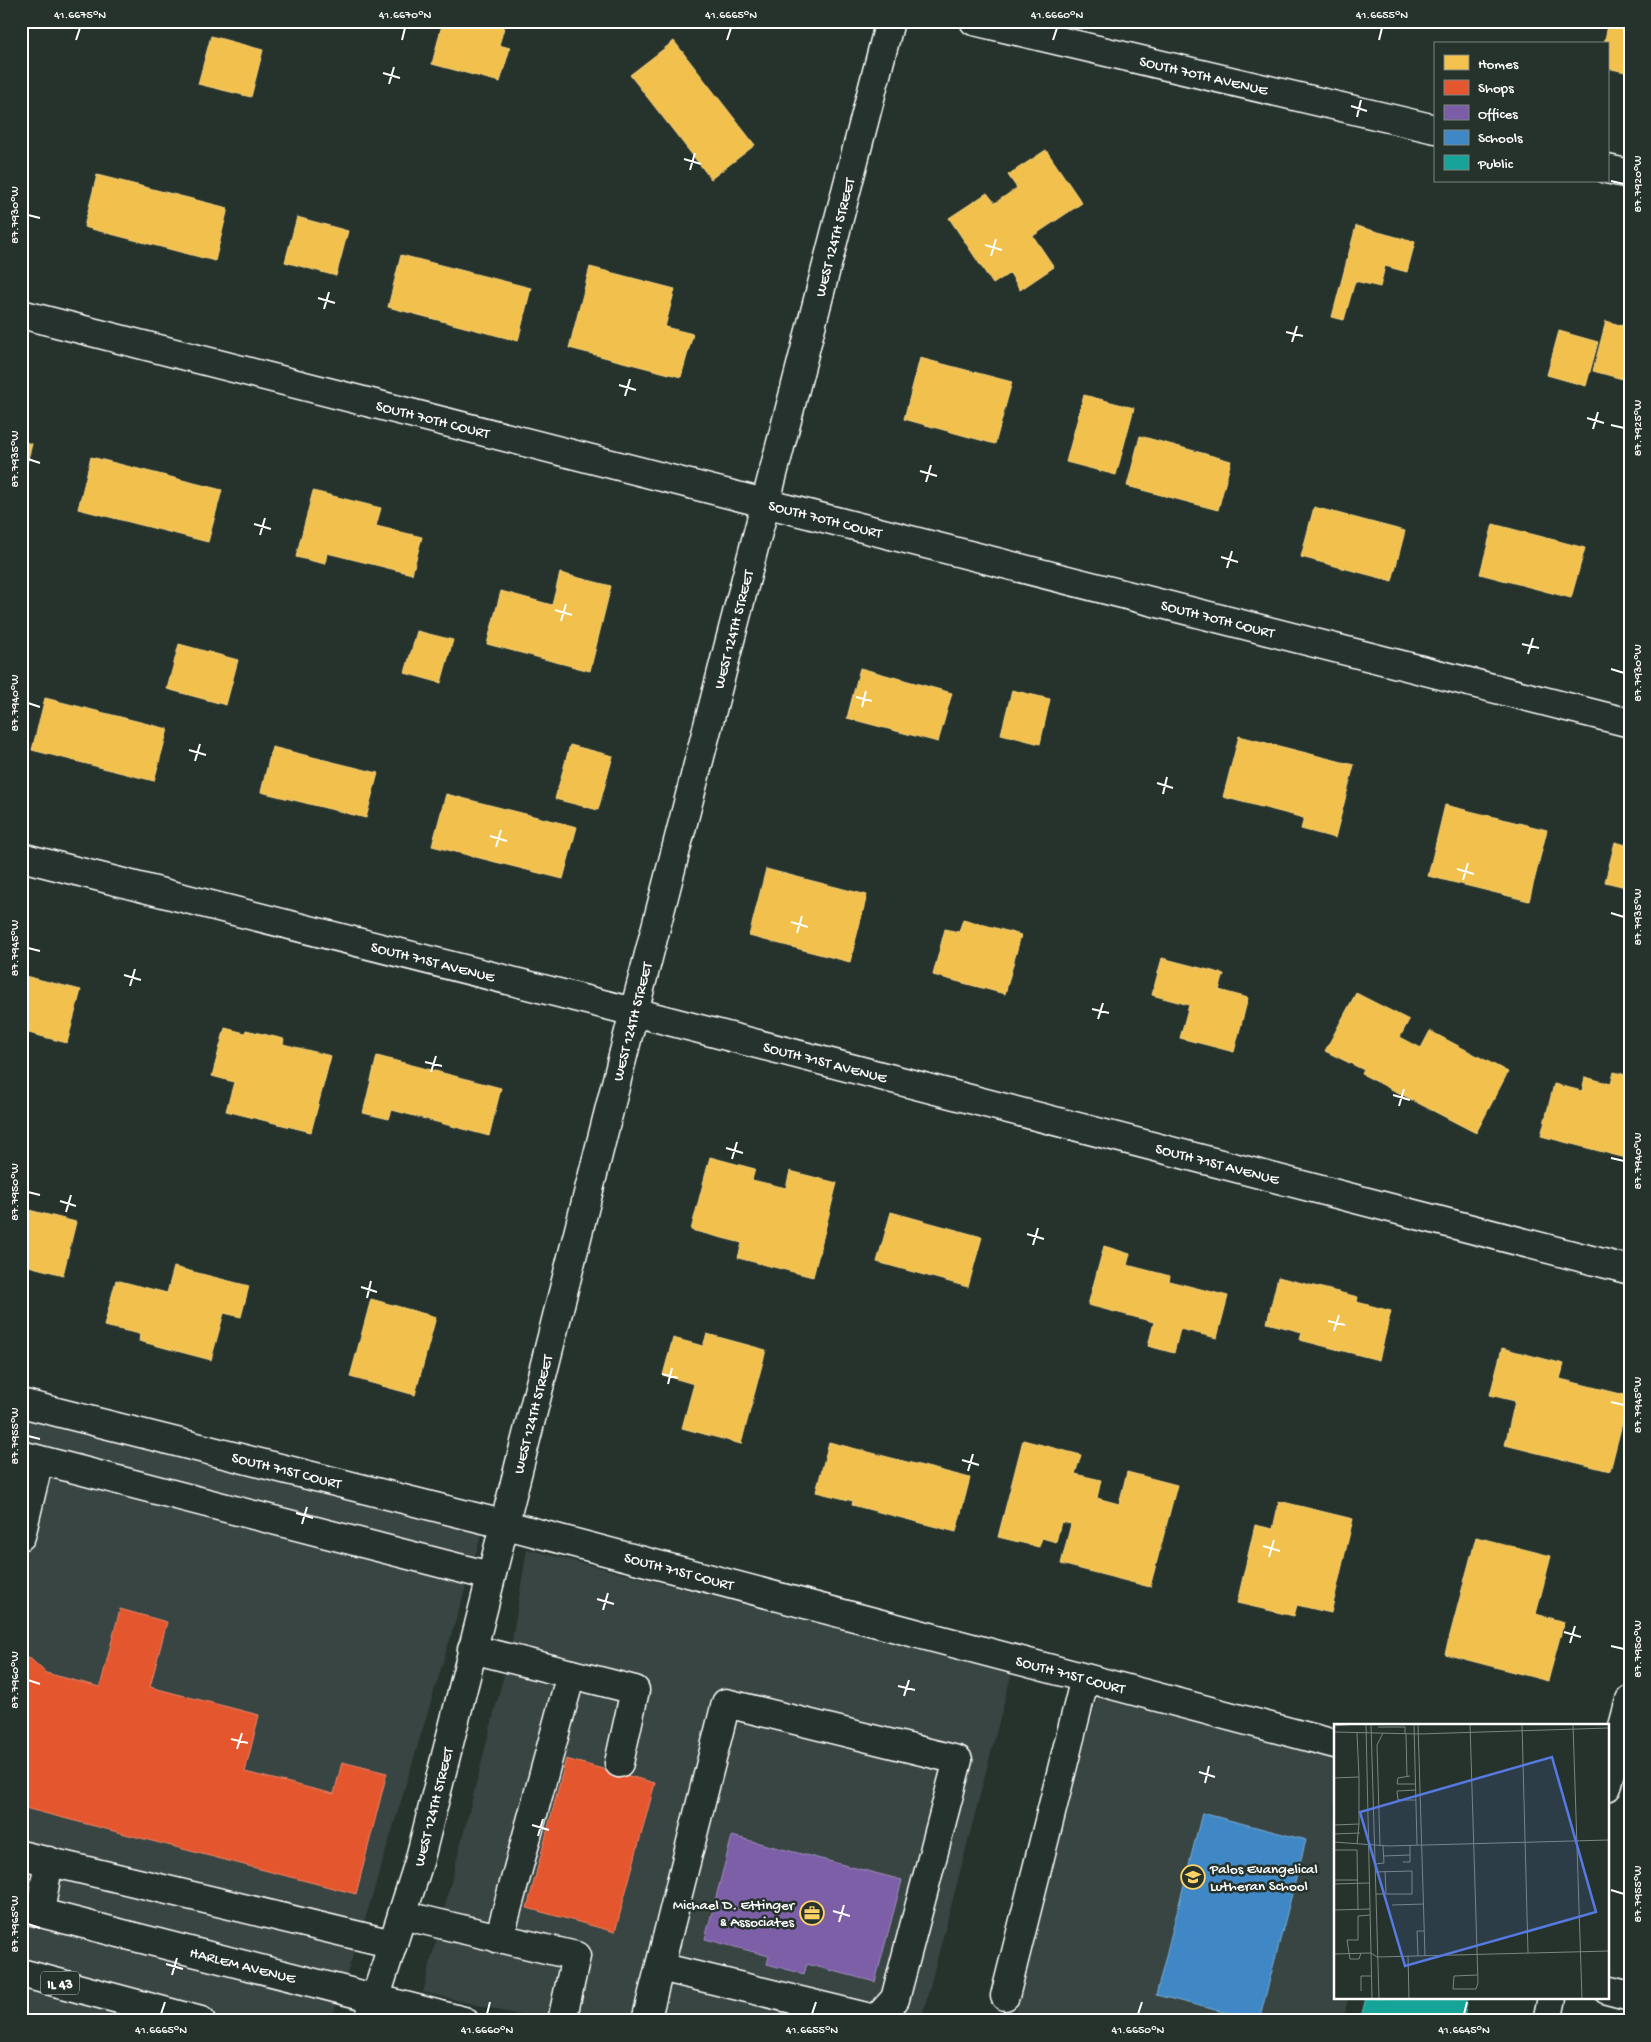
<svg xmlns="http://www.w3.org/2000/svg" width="1651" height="2042" viewBox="0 0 1651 2042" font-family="'Gochi Hand',sans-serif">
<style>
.built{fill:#384442}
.homes{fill:#f2c14e;stroke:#f6d483}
.shops{fill:#e4572e;stroke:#ec896d}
.offices{fill:#7b5ea7;stroke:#a38ec1}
.schools{fill:#3f88c5;stroke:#79acd6}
.public{fill:#17a398;stroke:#5dbfb7}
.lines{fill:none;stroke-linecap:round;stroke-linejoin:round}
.minor-casing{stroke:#fff;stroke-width:31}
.major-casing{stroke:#fff;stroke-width:31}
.minor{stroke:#26332d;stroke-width:28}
.major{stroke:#26332d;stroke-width:28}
.ticks{fill:none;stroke:#fff;stroke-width:2}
.labels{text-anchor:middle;stroke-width:5;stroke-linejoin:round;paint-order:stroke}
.shield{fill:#26332d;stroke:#bec2c0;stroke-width:1}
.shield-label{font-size:14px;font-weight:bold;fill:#fff}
.street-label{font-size:15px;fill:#fff;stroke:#26332d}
.poi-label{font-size:15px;fill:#fff;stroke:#26332d;text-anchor:start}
.inset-road{fill:none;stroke:#7d8581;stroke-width:1}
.view{fill:#567ae2;fill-opacity:0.15;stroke:#567ae2;stroke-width:2.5}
.inset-edge{fill:none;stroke:#fff;stroke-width:2.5}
.neatline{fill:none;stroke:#fff;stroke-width:2}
.ticks-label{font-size:12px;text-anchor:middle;fill:#fff}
</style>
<rect width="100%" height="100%" fill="#26332d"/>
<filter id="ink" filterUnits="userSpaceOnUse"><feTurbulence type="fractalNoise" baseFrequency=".02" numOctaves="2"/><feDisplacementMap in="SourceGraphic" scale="10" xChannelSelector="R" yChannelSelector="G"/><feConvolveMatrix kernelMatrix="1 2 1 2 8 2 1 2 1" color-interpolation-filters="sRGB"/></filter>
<g filter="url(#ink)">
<g class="built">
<path d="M21,1416L482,1533L368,1910L331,2021H21Z"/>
<path d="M527,1549L1012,1672L921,2021H543L423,1992L511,1647Z"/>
<path d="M1098,1694L1335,1756V1998H1348L1343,2021H1013Z"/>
</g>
<g class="homes">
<path d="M443,21H506L499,45L510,48L500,82L432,64Z"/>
<path d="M1609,21H1630V73L1607,68V44H1604Z"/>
<path d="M211,36L263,50L251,97L198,84Z"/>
<path d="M674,41L755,145L711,179L630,75Z"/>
<path d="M1046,150L1082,203L1033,236L1054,267L1020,290L1010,273L993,284L949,218L987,193L995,203L1017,188L1008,175Z"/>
<path d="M97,175L228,208L215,261L84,227Z"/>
<path d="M297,217L348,231L336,276L285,262Z"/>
<path d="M1356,226L1415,242L1407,272L1385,266L1380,287L1355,281L1344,320L1332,317Z"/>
<path d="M401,255L531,288L518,341L388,307Z"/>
<path d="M590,267L675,289L665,327L693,334L681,377L569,348Z"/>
<path d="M1606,321L1630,328V381L1593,371Z"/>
<path d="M1559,331L1598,342L1586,386L1547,375Z"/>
<path d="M920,358L1012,382L995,444L904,419Z"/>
<path d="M1084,395L1134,408L1116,475L1066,462Z"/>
<path d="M1140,436L1231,461L1218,510L1127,486Z"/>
<path d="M21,441L32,444L21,486Z"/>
<path d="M91,457L222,490L208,542L78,509Z"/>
<path d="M313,491L381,508L376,526L422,537L412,574L327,553L325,564L296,557Z"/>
<path d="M1314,507L1405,531L1392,581L1301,557Z"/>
<path d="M1493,524L1585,548L1571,598L1480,574Z"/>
<path d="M560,573L611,586L590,671L487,644L501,591L552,605Z"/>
<path d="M417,631L453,640L441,683L405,673Z"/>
<path d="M179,644L238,660L226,705L167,689Z"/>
<path d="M860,668L952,693L938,742L847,718Z"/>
<path d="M1012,690L1050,699L1040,744L1001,734Z"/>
<path d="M45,698L168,729L154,781L32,750Z"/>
<path d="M1239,736L1354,765L1335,838L1301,829L1304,818L1223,797Z"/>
<path d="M570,745L613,756L598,810L555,799Z"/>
<path d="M272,747L378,773L366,818L261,792Z"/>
<path d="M446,794L577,827L563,879L432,846Z"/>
<path d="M1445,805L1547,830L1529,901L1428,876Z"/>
<path d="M1615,842L1630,846V888L1605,882Z"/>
<path d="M766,869L867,895L850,962L749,936Z"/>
<path d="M963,919L1021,935L1005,994L933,975L945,929L959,932Z"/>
<path d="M1162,958L1224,974L1219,990L1248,998L1234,1052L1180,1038L1189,1005L1152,995Z"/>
<path d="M21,975L81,990L67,1043L21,1031Z"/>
<path d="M1356,993L1409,1020L1400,1037L1421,1048L1430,1031L1508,1072L1476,1133L1362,1074L1364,1070L1325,1051Z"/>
<path d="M225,1028L245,1033L246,1030L284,1039L283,1044L331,1056L311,1132L226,1111L234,1082L212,1076Z"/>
<path d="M377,1056L501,1088L489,1136L392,1110L389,1119L363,1113Z"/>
<path d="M1614,1072L1630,1076V1159L1541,1136L1554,1084L1582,1091L1585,1077L1611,1084Z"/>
<path d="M710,1157L755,1169L752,1180L786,1188L790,1171L837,1183L813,1277L738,1258L742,1243L691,1230Z"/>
<path d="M21,1208L76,1222L63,1275L21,1264Z"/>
<path d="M891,1212L982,1237L968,1287L877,1262Z"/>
<path d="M1104,1246L1130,1254L1127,1265L1170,1276L1169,1281L1228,1296L1217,1338L1180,1329L1174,1353L1148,1346L1154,1322L1088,1305Z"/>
<path d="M174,1267L249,1286L241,1317L224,1313L211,1360L139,1341L140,1334L104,1326L116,1280L167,1293Z"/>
<path d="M1278,1277L1358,1297L1357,1302L1391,1311L1379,1360L1300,1340L1302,1332L1267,1323Z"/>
<path d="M371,1299L436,1317L415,1395L350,1377Z"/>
<path d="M707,1334L766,1350L741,1444L682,1428L694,1384L663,1375L673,1338L703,1346Z"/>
<path d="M1502,1348L1564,1364L1560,1379L1629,1396L1610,1471L1505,1445L1515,1401L1490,1395Z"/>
<path d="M1023,1440L1081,1455L1075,1474L1101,1480L1097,1498L1119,1504L1127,1472L1177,1485L1150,1587L1061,1564L1071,1524L1061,1522L1056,1542L1042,1538L1039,1547L998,1537Z"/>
<path d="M829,1442L970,1478L956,1532L852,1505L853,1501L816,1492Z"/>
<path d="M1279,1501L1353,1519L1331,1613L1297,1605L1294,1616L1237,1603L1255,1525L1273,1529Z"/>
<path d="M1476,1537L1551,1556L1536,1614L1564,1622L1548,1681L1445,1654Z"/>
</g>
<g class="shops">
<path d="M120,1609L167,1622L150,1687L259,1715L245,1772L334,1794L342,1762L387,1773L356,1894L21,1807V1656L31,1659L46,1673L100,1687Z"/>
<path d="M566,1759L655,1783L615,1932L527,1908Z"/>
</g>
<path class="offices" d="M732,1836L902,1880L875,1982L807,1964L804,1974L767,1964L769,1956L705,1939Z"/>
<path class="schools" d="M1202,1813L1306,1840L1259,2021L1156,1995Z"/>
<path class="public" d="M1366,1998H1467L1468,1999L1463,2021H1360Z"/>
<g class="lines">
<g class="minor-casing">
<g id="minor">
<path id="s1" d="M974,21L1435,129"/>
<path d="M1607,169L1630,174"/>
<path id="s2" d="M21,314L1630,723"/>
<path id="s3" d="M21,857L634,1012L1630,1270"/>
<path id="s4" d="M21,1403L503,1524L1335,1744"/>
<path d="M21,1455L490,1576"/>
<path d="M21,1536L39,1460"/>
<path d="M472,1649L635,1690L619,1763"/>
<path d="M1607,1787L1630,1700"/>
<path d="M21,1855L393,1944"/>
<path d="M40,1912L49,1861"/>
<path d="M402,1915L576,1956L562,2021"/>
<path d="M499,1939L571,1674"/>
<path d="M660,1967L875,2019"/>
<path d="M1607,1990L1630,1996"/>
<path d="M1005,1996L1085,1678"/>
<path id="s5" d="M368,2021L419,1862L634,1012L890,21"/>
<path d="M646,2021L726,1703L958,1760L895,1999L875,2021"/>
<path d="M1547,2021L1552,1998"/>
</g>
</g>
<g class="major-casing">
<g id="major">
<path id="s6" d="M21,1908L464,2021"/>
<path d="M21,1973L201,2021"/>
</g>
</g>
<use href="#minor" class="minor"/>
<use href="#major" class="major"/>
</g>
</g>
<path class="ticks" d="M76,40L80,28M402,40L405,28M727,40L731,28M1053,40L1057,28M1379,40L1382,28M383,73L400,78M389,84L394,67M1351,106L1367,111M1357,117L1361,100M684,159L701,164M690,170L695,153M1611,181L1624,184M28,215L40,218M985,245L1002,250M991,256L996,239M318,298L335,303M324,309L329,292M1286,332L1303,336M1292,342L1297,326M619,385L636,390M625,396L630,379M1587,418L1604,423M1611,425L1624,428M1593,429L1598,412M28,459L40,463M920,471L937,476M926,482L931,465M254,524L271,529M260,535L265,518M1221,557L1238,562M1227,568L1232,551M555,610L572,615M561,621L566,604M1522,644L1539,648M1528,654L1533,638M1611,669L1624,673M856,697L872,701M28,703L40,707M862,707L866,691M189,750L206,755M195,761L200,744M1157,783L1173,788M1163,794L1167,777M490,836L507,841M496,847L501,830M1457,869L1474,874M1463,880L1468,863M1611,913L1624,917M791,922L808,927M797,933L802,916M28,948L40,951M124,975L141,980M130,986L135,969M1092,1009L1109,1013M1098,1019L1103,1003M425,1062L442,1066M431,1072L436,1056M1393,1095L1410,1100M1399,1106L1404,1089M726,1148L743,1153M1611,1158L1624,1161M732,1159L737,1142M28,1192L40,1195M60,1201L76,1206M66,1212L71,1195M1027,1234L1044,1239M1033,1245L1038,1228M361,1287L377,1292M367,1298L371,1281M1328,1321L1345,1325M1334,1331L1339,1315M662,1374L678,1378M668,1384L672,1368M1611,1402L1624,1405M28,1436L40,1439M962,1460L979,1465M968,1471L973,1454M296,1513L313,1518M302,1524L307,1507M1263,1546L1280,1551M1269,1557L1274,1540M597,1599L614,1604M603,1610L608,1593M1564,1632L1581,1637M1570,1643L1575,1626M1611,1646L1624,1649M28,1680L40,1684M898,1686L915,1690M904,1696L909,1680M231,1739L248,1743M237,1749L242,1733M1199,1772L1215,1777M1205,1783L1209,1766M532,1825L549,1830M538,1836L543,1819M1611,1890L1624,1894M833,1911L850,1916M839,1922L844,1905M28,1924L40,1928M166,1964L183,1969M172,1975L177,1958M161,2014L165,2002M487,2014L490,2002M812,2014L816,2002M1138,2014L1142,2002M1464,2014L1467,2002"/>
<defs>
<g id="school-ring" transform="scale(1.25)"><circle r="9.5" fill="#26332d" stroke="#ffd166" stroke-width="1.5"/><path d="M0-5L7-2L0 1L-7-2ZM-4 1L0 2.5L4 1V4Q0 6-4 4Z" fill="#ffd166"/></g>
<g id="office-ring" transform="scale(1.25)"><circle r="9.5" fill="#26332d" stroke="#ffd166" stroke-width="1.5"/><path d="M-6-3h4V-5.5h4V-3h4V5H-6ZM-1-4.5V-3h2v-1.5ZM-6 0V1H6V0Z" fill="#ffd166"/></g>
</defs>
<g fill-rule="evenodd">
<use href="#school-ring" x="1193" y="1877"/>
<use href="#office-ring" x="812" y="1913"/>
</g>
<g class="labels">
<rect class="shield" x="41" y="1971.5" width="38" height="23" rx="4"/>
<g class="shield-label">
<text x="60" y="1988">IL 43</text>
</g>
<g class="street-label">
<text dy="5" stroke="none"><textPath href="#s1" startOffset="236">SOUTH 70TH AVENUE</textPath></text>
<text dy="5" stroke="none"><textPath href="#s5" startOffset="1844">WEST 124TH STREET</textPath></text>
<text dy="5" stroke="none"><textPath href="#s2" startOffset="425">SOUTH 70TH COURT</textPath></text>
<text dy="5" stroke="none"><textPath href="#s2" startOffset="830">SOUTH 70TH COURT</textPath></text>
<text dy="5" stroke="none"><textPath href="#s2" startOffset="1235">SOUTH 70TH COURT</textPath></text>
<text dy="5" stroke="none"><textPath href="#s5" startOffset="1439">WEST 124TH STREET</textPath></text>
<text dy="5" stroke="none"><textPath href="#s3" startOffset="425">SOUTH 71ST AVENUE</textPath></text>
<text dy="5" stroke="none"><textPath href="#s5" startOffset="1034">WEST 124TH STREET</textPath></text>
<text dy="5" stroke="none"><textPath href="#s3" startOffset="830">SOUTH 71ST AVENUE</textPath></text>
<text dy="5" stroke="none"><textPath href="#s3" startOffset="1235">SOUTH 71ST AVENUE</textPath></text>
<text dy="5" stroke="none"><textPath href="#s5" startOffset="629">WEST 124TH STREET</textPath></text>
<text dy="5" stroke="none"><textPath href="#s4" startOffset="274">SOUTH 71ST COURT</textPath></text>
<text dy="5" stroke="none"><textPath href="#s4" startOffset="679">SOUTH 71ST COURT</textPath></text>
<text dy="5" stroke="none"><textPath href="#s4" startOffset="1084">SOUTH 71ST COURT</textPath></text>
<text dy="5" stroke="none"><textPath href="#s5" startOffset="224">WEST 124TH STREET</textPath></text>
<text dy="5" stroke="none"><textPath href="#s6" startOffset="229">HARLEM AVENUE</textPath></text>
</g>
<g class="poi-label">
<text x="1210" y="1873">Palos Evangelical<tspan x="1210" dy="17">Lutheran School</tspan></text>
<text x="794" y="1909" text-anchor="end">Michael D. Ettinger<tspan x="794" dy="17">&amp; Associates</tspan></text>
</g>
</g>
<g transform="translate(1334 1724)">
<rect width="275" height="275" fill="#26332d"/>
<path class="inset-road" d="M32,0L38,275M37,0L45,275M80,0L83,121M84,0L91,232M136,0L144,259L142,265H119L120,252L143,251M188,0L194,229M239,0L248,275M0,2L22,0M44,3H71V10M0,8L85,10L275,4M72,10L73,53M76,52L64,54L63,60H81M25,53V100M0,54L25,53L23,9M82,66L63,67L64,76H82M0,101L25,100L23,120M0,110L26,109M0,118L54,122L275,116M46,122L43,21L49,9M0,126H23L24,186M49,132L76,131M69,138H76V121M41,140L50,139L49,122M51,147L52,169M41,148L78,147V170H42M0,156H23M0,160L35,159M58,181L90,180M0,186L36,185M27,229L25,235H16L13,216H24V192L36,191M0,230L37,229L43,233L275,227M74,232L75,275M84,232L83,207H90M27,267V252H38"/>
<path class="view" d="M218,33L262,188L71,242L26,88Z"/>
<rect width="275" height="275" class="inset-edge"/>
</g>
<rect width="1651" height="2042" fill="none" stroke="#26332d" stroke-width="55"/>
<rect x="1434" y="42" width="175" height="140" fill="#26332d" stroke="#7d8581"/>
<rect x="1444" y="55" width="25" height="15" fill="#f2c14e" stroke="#7d8581"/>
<text x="1478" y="68" font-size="15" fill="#ffffff">Homes</text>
<rect x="1444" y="80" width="25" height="15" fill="#e4572e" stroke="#7d8581"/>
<text x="1478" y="92" font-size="15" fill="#ffffff">Shops</text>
<rect x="1444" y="105" width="25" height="15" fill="#7b5ea7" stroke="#7d8581"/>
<text x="1478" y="118" font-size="15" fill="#ffffff">Offices</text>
<rect x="1444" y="130" width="25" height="15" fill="#3f88c5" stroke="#7d8581"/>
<text x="1478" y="142" font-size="15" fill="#ffffff">Schools</text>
<rect x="1444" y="155" width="25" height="15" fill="#17a398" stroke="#7d8581"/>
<text x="1478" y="168" font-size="15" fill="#ffffff">Public</text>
<rect x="28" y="28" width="1596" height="1986" class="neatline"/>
<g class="ticks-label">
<text x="80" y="18">41.6675°N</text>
<text x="405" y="18">41.6670°N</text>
<text x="731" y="18">41.6665°N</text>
<text x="1057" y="18">41.6660°N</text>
<text x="1382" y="18">41.6655°N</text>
<text transform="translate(1637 184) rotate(-90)" y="4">87.7920°W</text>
<text transform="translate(14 215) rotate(-90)" y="4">87.7930°W</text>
<text transform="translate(1637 428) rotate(-90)" y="4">87.7925°W</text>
<text transform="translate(14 459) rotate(-90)" y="4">87.7935°W</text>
<text transform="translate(1637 673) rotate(-90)" y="4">87.7930°W</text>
<text transform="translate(14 703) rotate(-90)" y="4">87.7940°W</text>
<text transform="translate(1637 917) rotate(-90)" y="4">87.7935°W</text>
<text transform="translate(14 948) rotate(-90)" y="4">87.7945°W</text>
<text transform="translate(1637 1161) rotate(-90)" y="4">87.7940°W</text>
<text transform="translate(14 1192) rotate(-90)" y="4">87.7950°W</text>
<text transform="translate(1637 1405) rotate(-90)" y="4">87.7945°W</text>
<text transform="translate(14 1436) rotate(-90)" y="4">87.7955°W</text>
<text transform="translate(1637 1649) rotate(-90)" y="4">87.7950°W</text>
<text transform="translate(14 1680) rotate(-90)" y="4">87.7960°W</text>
<text transform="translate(1637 1894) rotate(-90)" y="4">87.7955°W</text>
<text transform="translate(14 1924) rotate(-90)" y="4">87.7965°W</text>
<text x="161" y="2033">41.6665°N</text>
<text x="487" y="2033">41.6660°N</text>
<text x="812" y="2033">41.6655°N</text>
<text x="1138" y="2033">41.6650°N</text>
<text x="1464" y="2033">41.6645°N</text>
</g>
</svg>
